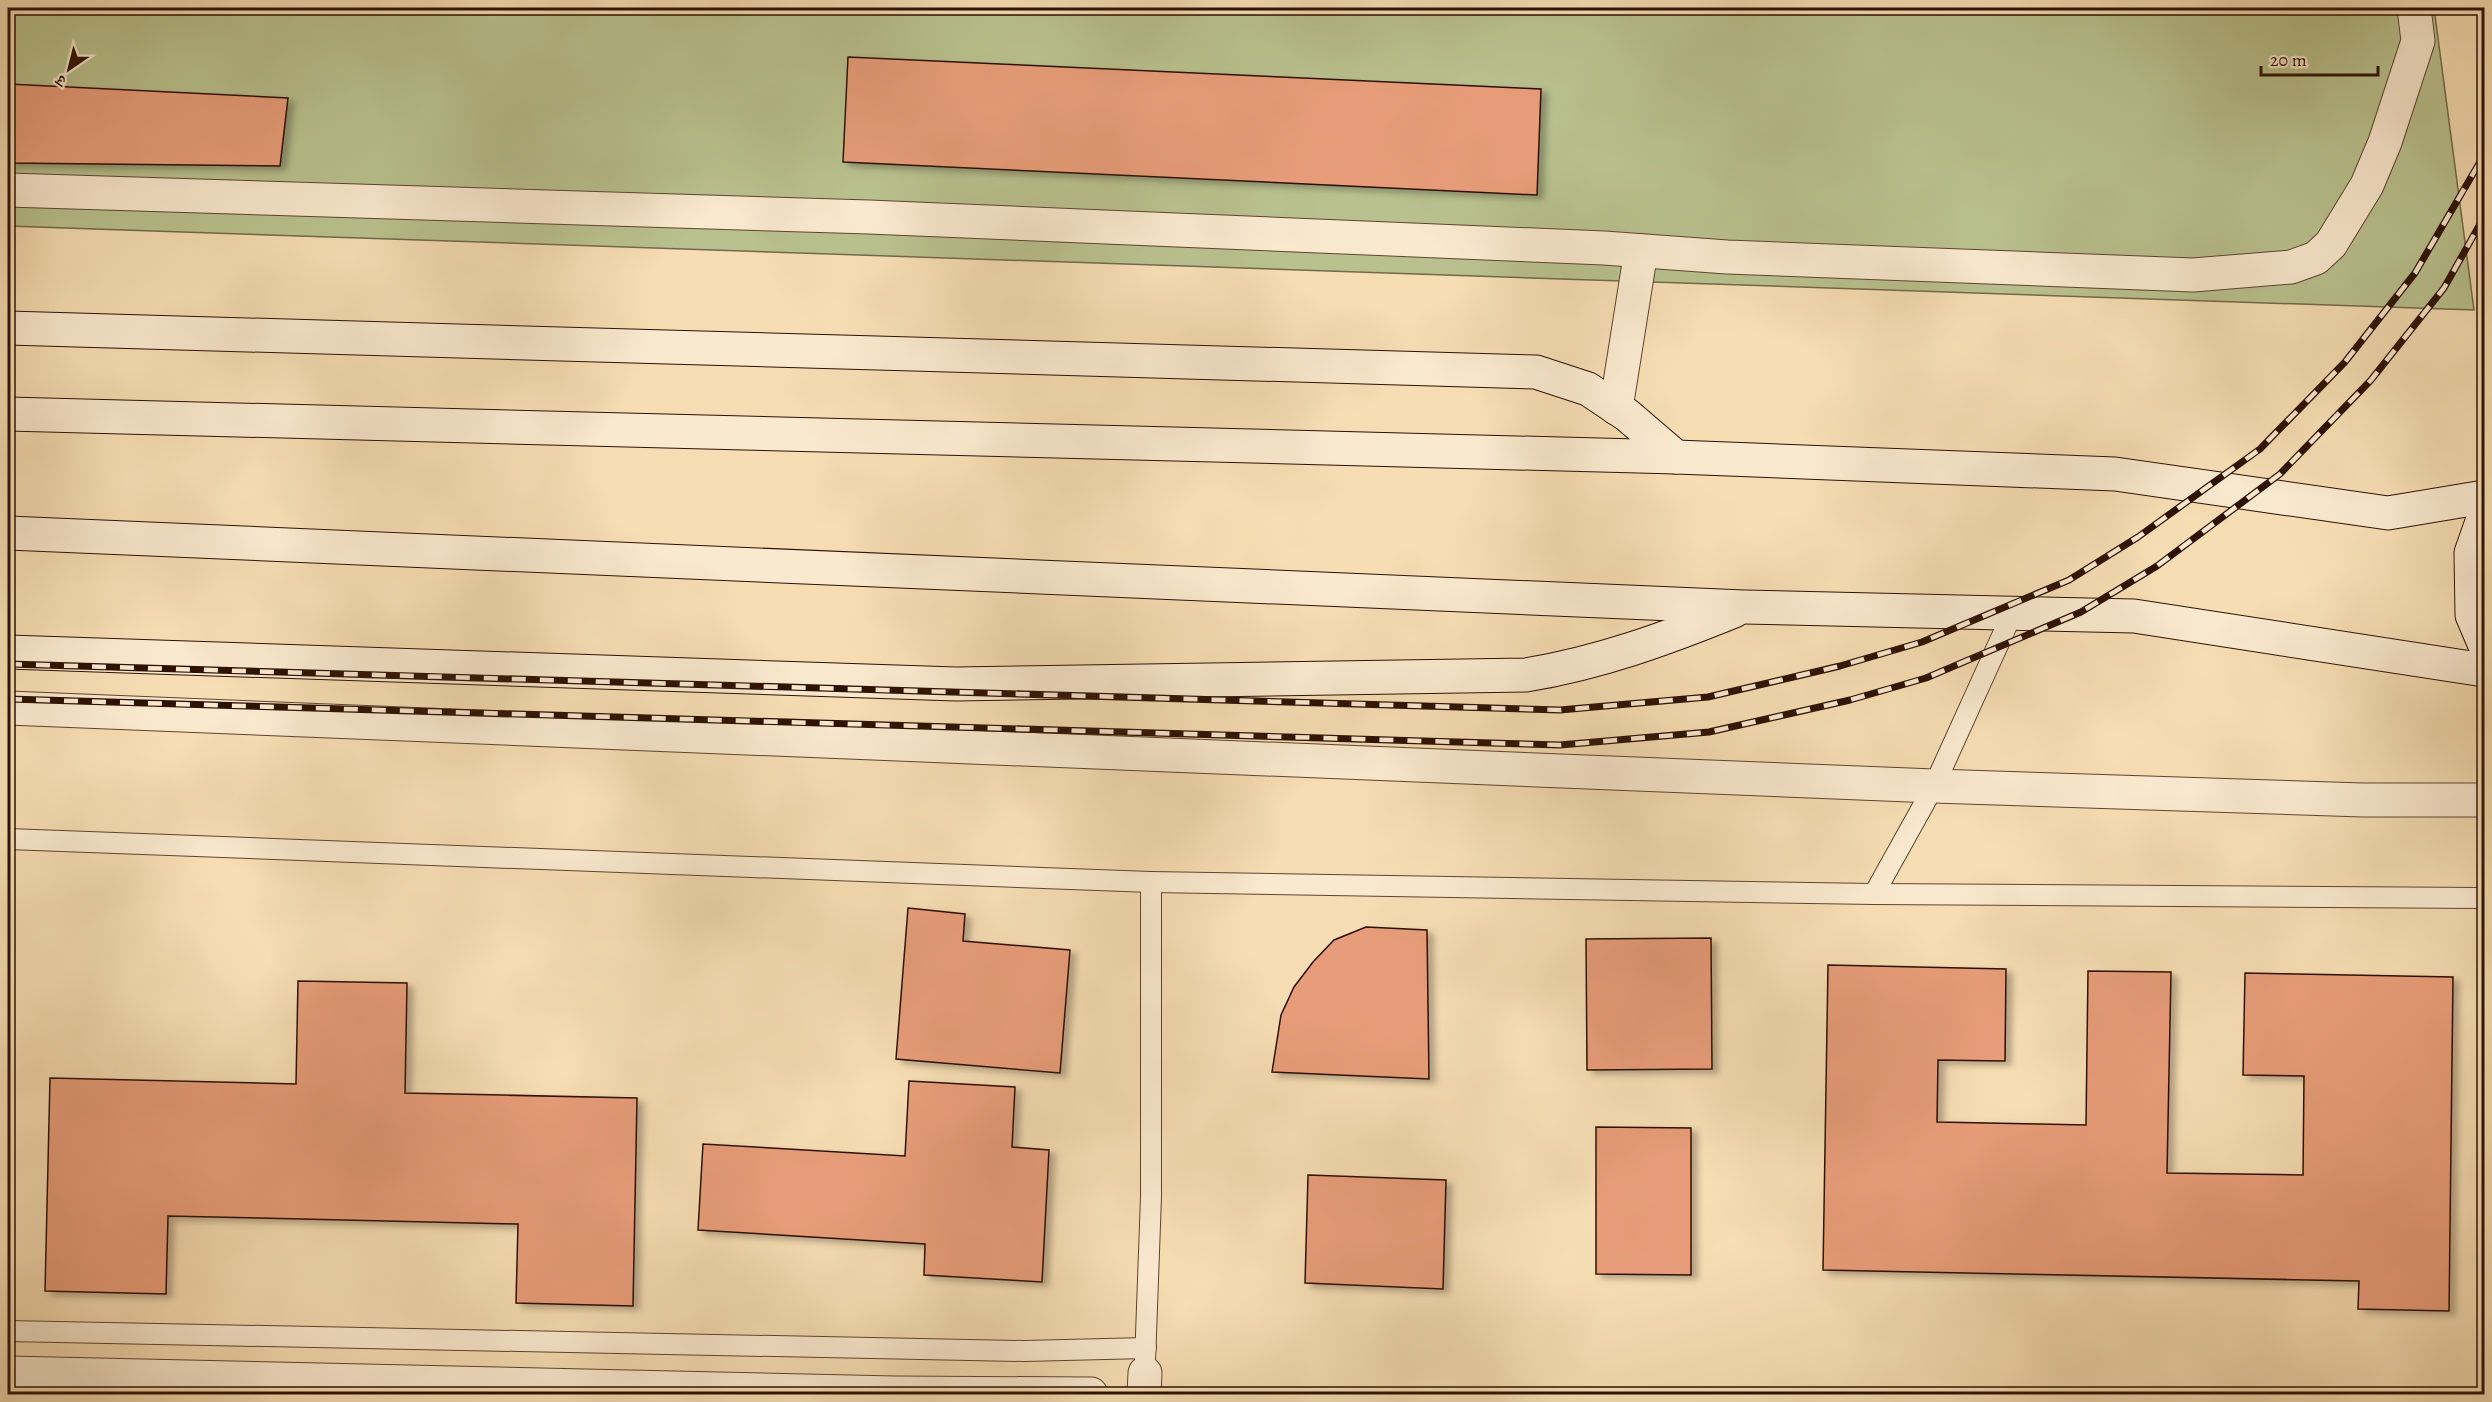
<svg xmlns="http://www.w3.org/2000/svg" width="2492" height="1402" viewBox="0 0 2492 1402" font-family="Alegreya,'Noto Serif Devanagari',serif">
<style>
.green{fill:#b9c28f;stroke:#736a49;stroke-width:1.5}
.building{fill:#e79d79;stroke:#2d1103;stroke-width:1.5;filter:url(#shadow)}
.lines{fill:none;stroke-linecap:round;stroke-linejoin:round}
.lane-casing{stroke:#5f442f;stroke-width:22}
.street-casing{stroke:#5f442f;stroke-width:35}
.secondary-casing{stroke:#2d1103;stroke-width:35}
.lane{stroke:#f9e9ce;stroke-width:20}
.street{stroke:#f9e9ce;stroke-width:33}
.secondary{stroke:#f9e9ce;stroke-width:33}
.rail-casing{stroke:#2d1103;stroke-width:7}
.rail{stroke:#f9e9ce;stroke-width:4.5;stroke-dasharray:14;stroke-linecap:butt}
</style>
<defs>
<filter id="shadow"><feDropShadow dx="6" dy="4" stdDeviation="3" flood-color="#0004"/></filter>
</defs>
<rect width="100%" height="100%" fill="#f6ddb3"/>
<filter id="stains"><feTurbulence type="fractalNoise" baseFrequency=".00333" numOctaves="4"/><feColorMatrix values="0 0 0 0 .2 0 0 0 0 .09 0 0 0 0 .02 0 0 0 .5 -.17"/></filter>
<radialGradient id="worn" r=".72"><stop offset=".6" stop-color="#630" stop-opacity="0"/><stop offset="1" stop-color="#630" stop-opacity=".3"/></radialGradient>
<path class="green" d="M8,8H2434L2474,310L8,226Z"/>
<g class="building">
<path d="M848,57L1541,89L1537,195L843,162Z"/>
<path d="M8,84L288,98L280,166L8,163Z"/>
<path d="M908,908L965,914L963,941L1070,950L1060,1073L896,1059Z"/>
<path d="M1366,927L1427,930L1429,1079L1272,1072L1281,1015L1294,987L1313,962L1334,940Z"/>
<path d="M1711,938L1712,1069L1587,1070L1586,939Z"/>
<path d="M1828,965L2006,969L2005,1061L1938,1060L1937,1122L2086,1125L2088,971L2171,972L2167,1173L2303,1175L2304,1076L2243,1075L2245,973L2453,977L2449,1311L2358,1309L2359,1281L1823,1270Z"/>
<path d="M298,981L407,983L405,1093L637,1098L633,1306L516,1303L518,1224L168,1216L166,1294L45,1291L50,1078L296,1084Z"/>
<path d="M909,1081L1015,1087L1012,1147L1049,1150L1042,1282L924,1275L925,1244L698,1230L703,1144L905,1156Z"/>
<path d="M1596,1127L1691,1128V1275L1596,1274Z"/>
<path d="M1308,1175L1446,1180L1443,1289L1305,1283Z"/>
</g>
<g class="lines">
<g class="lane-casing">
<g id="lane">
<path d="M8,839L1151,882L1874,894L2484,898"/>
<path d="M1874,894L1934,786L2012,614"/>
<path d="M8,1331L1024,1351L1146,1348"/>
<path d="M1145,1362L1151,1197V882"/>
</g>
</g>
<g class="street-casing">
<g id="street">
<path d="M8,190L869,217L1604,248L1727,257L2193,275L2291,267L2316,258L2331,244L2367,185L2385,142L2418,41L2414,8"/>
<path d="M1616,408L1641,251"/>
<path d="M8,708L1934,786L2363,800H2484"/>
<path d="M8,1373L895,1393L1091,1394"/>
<path d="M1144,1394L1145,1373"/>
</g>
</g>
<g class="secondary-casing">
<g id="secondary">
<path d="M8,328L1536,372L1588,389L1627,415L1676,457"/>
<path d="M8,414L1676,457L2115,474L2388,513L2484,497"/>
<path d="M2484,516L2471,553L2472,615L2484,643"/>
<path d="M8,533L1744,607L2134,616L2484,670"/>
<path d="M8,652L956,684L1526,675C1599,663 1665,639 1734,611"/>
</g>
</g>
<use href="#lane" class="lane"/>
<use href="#street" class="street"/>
<use href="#secondary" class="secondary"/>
<g class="rail-casing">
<g id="rail">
<path d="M8,664L1560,710L1708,697L1840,666L1922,642L2069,580L2138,537L2260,449L2345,362L2415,273L2484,155"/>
<path d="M8,699L1560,745L1709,732L1850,700L1926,678L2081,612L2157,566L2280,474L2371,380L2444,288L2484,217"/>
</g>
</g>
<use href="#rail" class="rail"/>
</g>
<rect width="2492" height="1402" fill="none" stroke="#f6ddb3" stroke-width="30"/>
<rect x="9" y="9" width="2474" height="1384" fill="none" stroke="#2d1103" stroke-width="3"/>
<rect x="15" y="15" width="2462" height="1372" fill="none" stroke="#2d1103" stroke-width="1.5"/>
<g transform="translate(69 69) rotate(215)" stroke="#f9e9ce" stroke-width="4.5" paint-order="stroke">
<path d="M0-4.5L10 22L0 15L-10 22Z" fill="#2d1103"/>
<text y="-9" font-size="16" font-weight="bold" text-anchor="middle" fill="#2d1103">उ</text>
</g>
<path d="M2261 66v9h117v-9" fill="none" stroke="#2d1103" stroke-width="3"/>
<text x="2270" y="66" font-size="18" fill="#2d1103" stroke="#f9e9ce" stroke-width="4.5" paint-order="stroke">20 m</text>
<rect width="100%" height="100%" filter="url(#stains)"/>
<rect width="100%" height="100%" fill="url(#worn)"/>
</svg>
